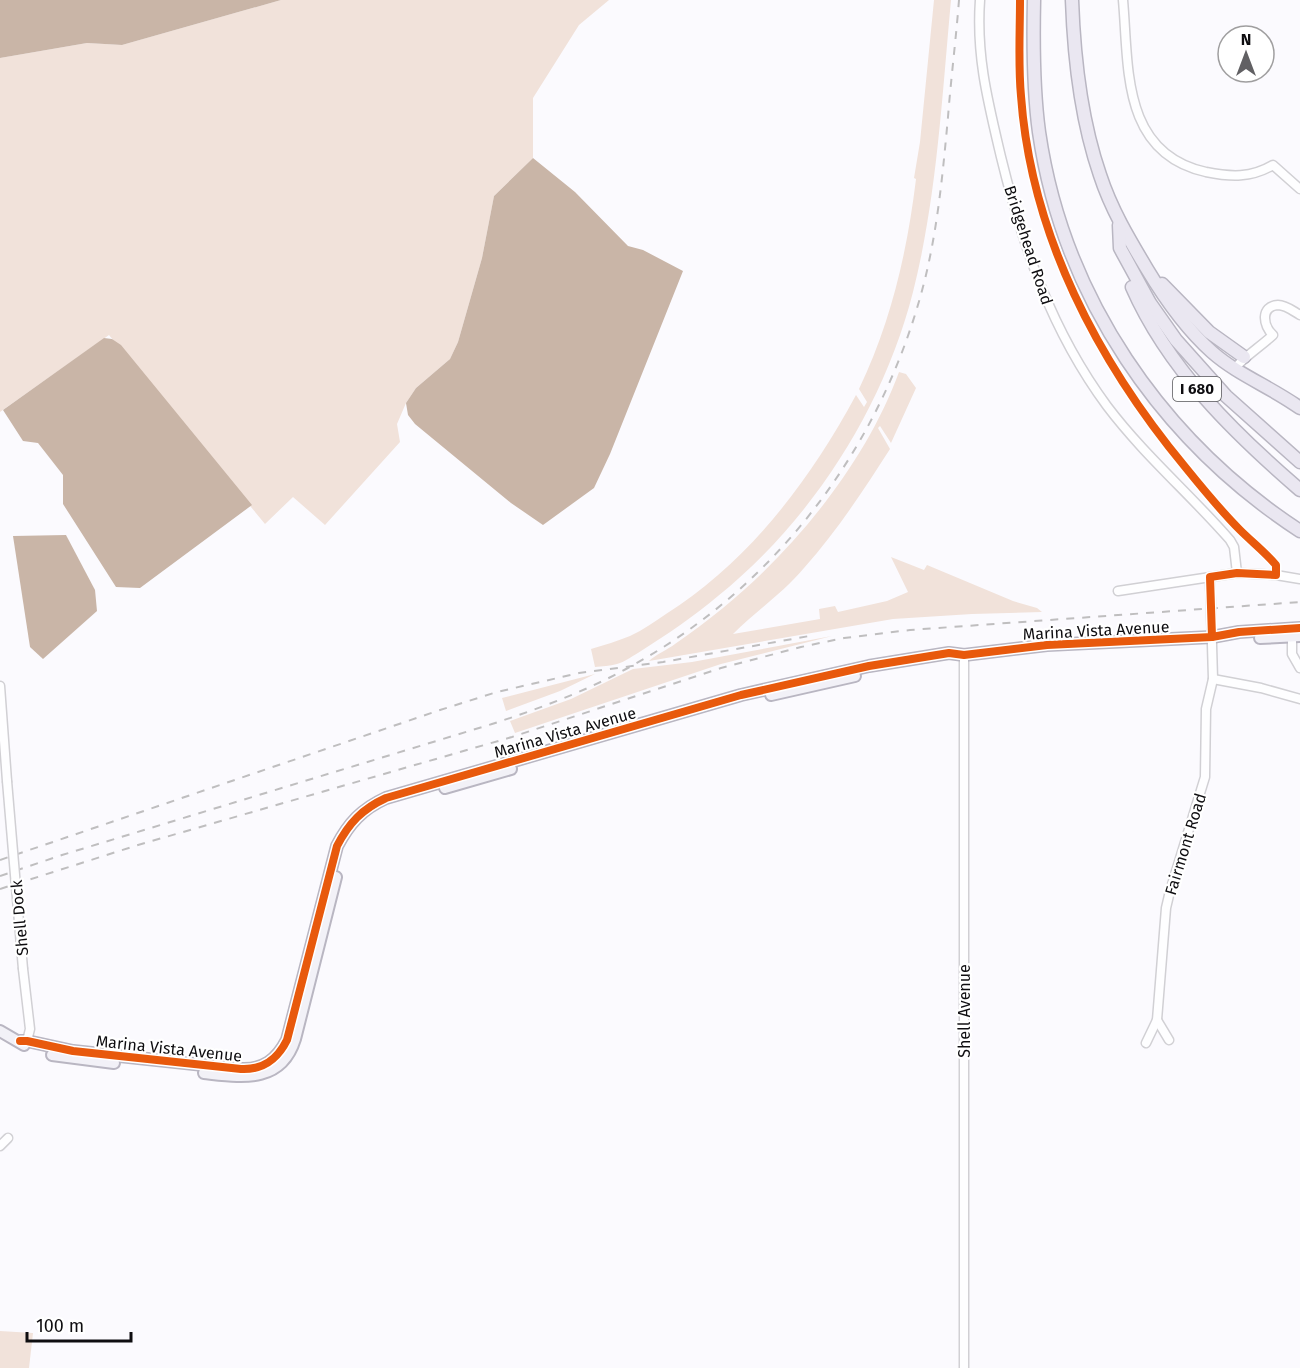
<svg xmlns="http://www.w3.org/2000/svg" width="1300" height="1368" viewBox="0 0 1300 1368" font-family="'Fira Sans',sans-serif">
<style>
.green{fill:#f1e2da}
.water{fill:#c9b5a7}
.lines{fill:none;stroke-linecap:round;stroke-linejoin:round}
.minor-casing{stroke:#d1d0d4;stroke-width:11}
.major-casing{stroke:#b9b6c2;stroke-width:14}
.highway-casing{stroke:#b9b6c2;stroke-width:15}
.minor{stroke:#fefeff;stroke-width:8}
.major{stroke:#f2f1f7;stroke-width:10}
.highway{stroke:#eae7f1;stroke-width:12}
.rail{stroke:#bfbebf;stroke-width:2;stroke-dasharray:8 8;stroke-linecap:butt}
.minor-bridge-casing{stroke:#d1d0d4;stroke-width:11;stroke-linecap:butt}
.minor-bridge{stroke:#fefeff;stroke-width:8}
.cycleway-casing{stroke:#fff;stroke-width:11}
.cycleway{stroke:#e8590c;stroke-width:8}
.labels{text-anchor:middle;stroke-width:4.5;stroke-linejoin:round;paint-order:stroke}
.shield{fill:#fff;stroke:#565658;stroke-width:1.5}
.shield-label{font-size:15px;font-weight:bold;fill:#0e0d10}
.street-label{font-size:16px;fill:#0e0d10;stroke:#fff}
</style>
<rect width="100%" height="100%" fill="#fbfafe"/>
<g class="green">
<path d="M281,0H609L579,25L533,98V158L494,196L482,258L458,342L450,359L416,388L406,403L397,424L400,442L325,525L293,497L265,524L109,335L0,412V58L87,43L122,45Z"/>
<path d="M934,0H951C942,97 937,197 913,292C883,409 812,520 718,596C694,616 668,634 641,651C634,655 625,662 617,664C610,666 602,666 595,667L591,649C604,645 618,641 630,636C643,630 654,622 666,614C749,561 809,482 856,395L864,407L867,402L859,389C891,322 907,253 916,179L914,178L920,142Z"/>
<path d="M899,372L906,374L916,388L891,443L880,426L878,428L890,449C863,491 837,531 804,568C783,593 756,611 733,634L820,619L819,609L835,606L838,612L887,601L908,592L891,557L924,570L927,565L1013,601L1037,608L1042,612L972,614L893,619L649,661C655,655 667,650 675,644C691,633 707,621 723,608C796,548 866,462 899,372Z"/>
<path d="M832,636L721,664L515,733L510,721L571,699L633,669L692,662Z"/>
<path d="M595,674L560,691L506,711L502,698Z"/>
<path d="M0,1331L33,1333L29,1368H0Z"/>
</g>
<g class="water">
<path d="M0,0H281L122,45L87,43L0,58Z"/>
<path d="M533,158L575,192L628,246L643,250L683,271L610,454L594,488L543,525L511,503L415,424L408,415L406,403L416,388L450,359L458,342L482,258L494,196Z"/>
<path d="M104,338L112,339L121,345L252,505L140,588L116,587L63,504V475L38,443L23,441L3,410Z"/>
<path d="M66,535L95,590L97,611L43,659L30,647L13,536Z"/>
</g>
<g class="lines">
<g class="minor-casing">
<g id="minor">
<path d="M980,0C976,56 988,102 1001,157C1023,247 1051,330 1107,406C1144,455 1190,494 1230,540L1234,547L1237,573"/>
<path d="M1123,0C1129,67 1121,153 1206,172C1231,177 1251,178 1273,165L1300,189"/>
<path d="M1234,369C1245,356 1260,347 1273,335C1263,326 1260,306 1278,305C1286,305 1293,311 1300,315"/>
<path d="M1118,591L1237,573L1276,575L1300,579"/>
<path d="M1292,637V654L1300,668"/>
<path d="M1213,679L1261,688L1300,699"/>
<path d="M0,686L7,781"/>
<path d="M23,969L30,1029L27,1041"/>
<path d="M1157,1020L1169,1040"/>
<path d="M1146,1043L1157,1020L1166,908L1170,891L1205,777L1206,709L1213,679L1210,577"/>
<path d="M0,1146L8,1138"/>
<path d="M964,1368V655"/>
</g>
</g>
<g class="major-casing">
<g id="major">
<path d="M1260,638L1300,636"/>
<path d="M771,695L855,676"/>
<path d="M445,788L511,769"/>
<path d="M0,1031L24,1045"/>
<path d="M20,1041H27L73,1051L241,1069C263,1070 277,1060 287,1040L337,846C349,823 362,809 386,798L741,695L869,666L949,653L964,655L1047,645L1212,637L1239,632L1300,628"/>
<path d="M52,1055L114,1063"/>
<path d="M204,1073C242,1077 281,1084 295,1039L336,877"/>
</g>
</g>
<g class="highway-casing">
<g id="highway">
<path d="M1034,0C1033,44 1033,88 1039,132C1063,297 1161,440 1300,531"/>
<path d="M1072,0C1074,58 1081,120 1100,175C1111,209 1129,239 1147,269C1165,299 1185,328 1212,352C1238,375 1271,387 1300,408"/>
<path d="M1119,225L1120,248L1150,303L1176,340L1226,396L1300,462"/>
<path d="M1162,284L1209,332L1244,357"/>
<path d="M1132,287C1168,369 1234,433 1300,490"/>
</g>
</g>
<use href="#minor" class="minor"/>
<use href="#major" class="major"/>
<use href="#highway" class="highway"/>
<g class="rail">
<path d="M0,860L440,710L497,692L579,673L663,662L815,635"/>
<path d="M0,876L62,855L492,724C538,709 584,692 626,669C777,588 884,444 925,279C938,226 943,171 948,117C951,78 956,39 959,0"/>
<path d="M0,889L138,845L512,737L721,668L801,647L844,638L910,630L1300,602"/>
</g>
<g class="minor-bridge-casing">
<path id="minor-bridge" d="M7,781L23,969"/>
</g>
<use href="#minor-bridge" class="minor-bridge"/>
<g class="cycleway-casing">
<g id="cycleway">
<path d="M1020,0C1020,32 1018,64 1021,96C1031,235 1098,362 1186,468C1203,489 1221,511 1240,530C1252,542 1265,552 1276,565V575L1237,573L1210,577L1212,637"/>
<path d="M20,1041H27L73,1051L241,1069C263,1070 277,1060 287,1040L337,846C349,823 362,809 386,798L741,695L869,666L949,653L964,655L1047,645L1212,637L1239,632L1300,628"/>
</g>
</g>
<use href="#cycleway" class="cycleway"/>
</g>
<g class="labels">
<rect class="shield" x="1173" y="377" width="48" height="24" rx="4.5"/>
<g class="shield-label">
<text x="1197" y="394">I 680</text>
</g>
<g class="street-label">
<text transform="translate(1029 245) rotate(72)" y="6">Bridgehead Road</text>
<text transform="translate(1096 630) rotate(-3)" y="6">Marina Vista Avenue</text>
<text transform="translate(565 732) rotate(-16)" y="6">Marina Vista Avenue</text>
<text transform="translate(1185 844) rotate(-73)" y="6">Fairmont Road</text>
<text transform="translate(19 918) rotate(-95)" y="6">Shell Dock</text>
<text transform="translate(964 1011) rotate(-90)" y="6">Shell Avenue</text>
<text transform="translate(169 1048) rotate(6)" y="6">Marina Vista Avenue</text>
</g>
</g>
<g transform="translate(1246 54)"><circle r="28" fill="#ffffff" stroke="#9f9e9f" stroke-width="1.5"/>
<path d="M0-4.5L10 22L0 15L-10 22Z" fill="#616063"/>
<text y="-9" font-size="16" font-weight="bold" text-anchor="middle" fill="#0e0d10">N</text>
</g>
<path d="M27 1332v9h104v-9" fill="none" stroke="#0e0d10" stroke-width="3"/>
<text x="36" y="1332" font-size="18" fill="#0e0d10" stroke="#ffffff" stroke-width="4.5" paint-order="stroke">100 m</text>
</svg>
